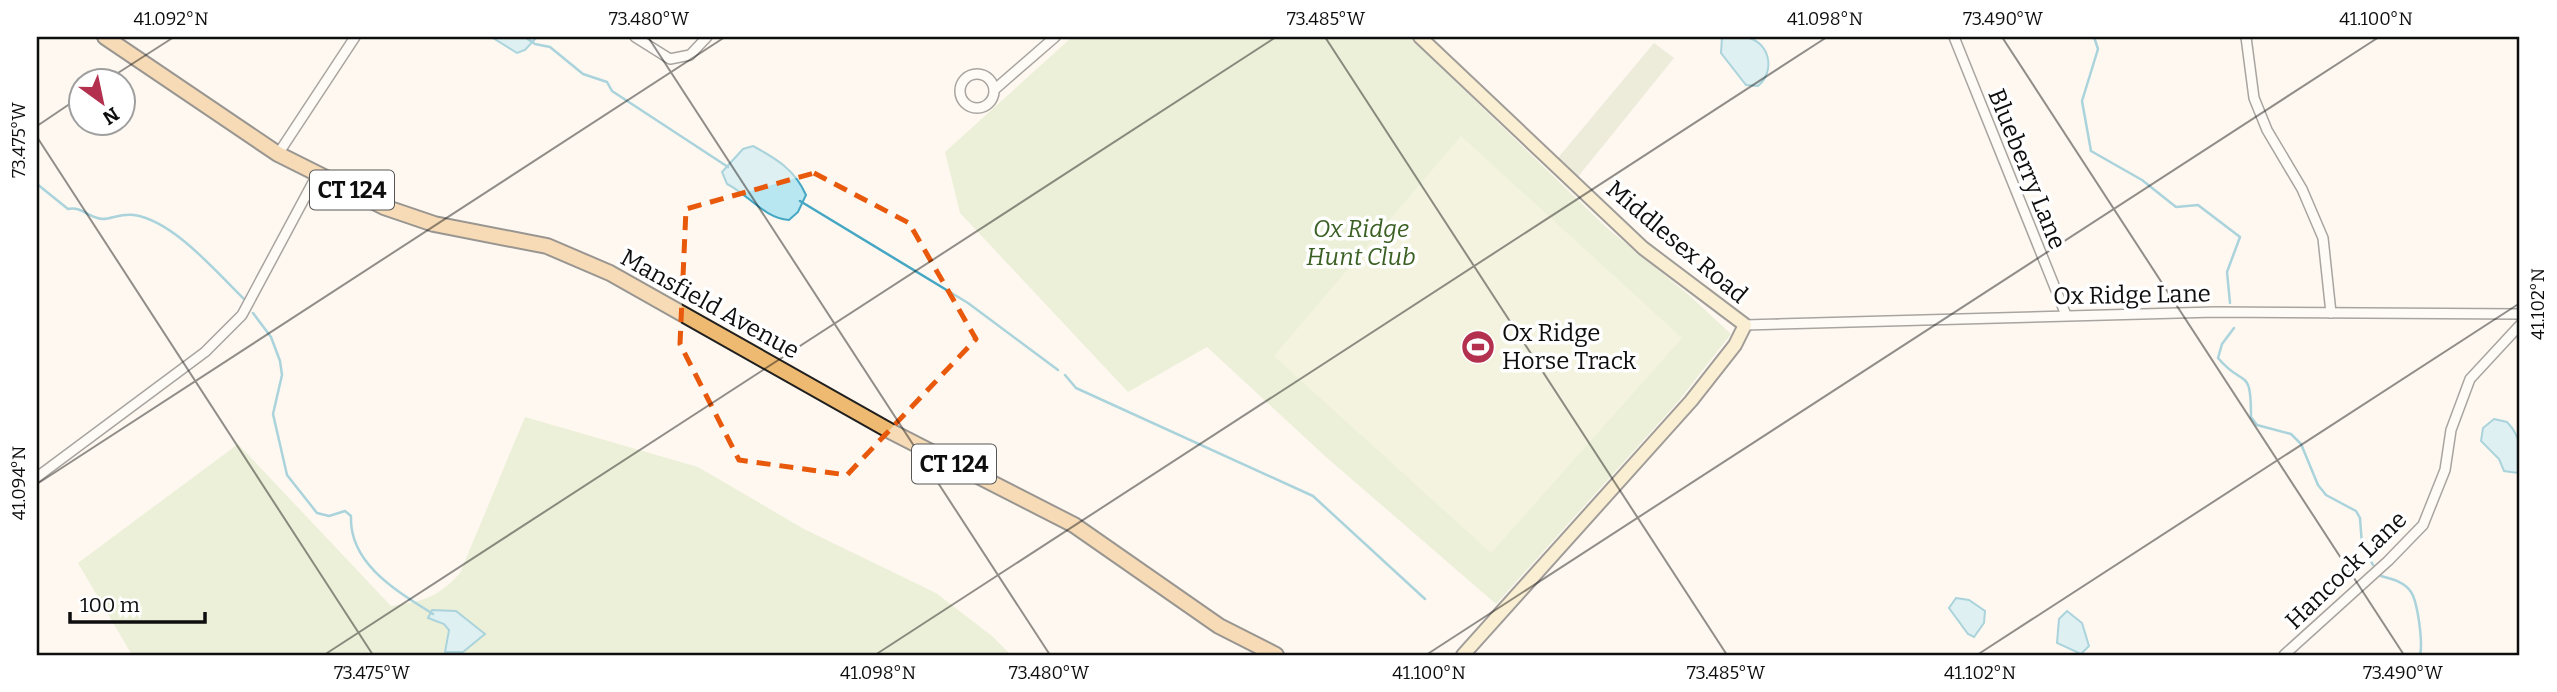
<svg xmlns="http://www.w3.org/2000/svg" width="2557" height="692" viewBox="0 0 2557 692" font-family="Bitter,serif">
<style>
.green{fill:#d9e6bc}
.cemetery{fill:#dadec2}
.pitch{fill:#e8eecd}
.water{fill:#b8e6f1;stroke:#45a7c3;stroke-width:2}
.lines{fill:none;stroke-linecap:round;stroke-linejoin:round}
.stream{stroke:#45a7c3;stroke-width:2.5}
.street-casing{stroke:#414141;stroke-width:12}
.secondary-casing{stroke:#303030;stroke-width:16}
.primary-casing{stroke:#1f1f1f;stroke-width:18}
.street{stroke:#fff;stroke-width:9}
.secondary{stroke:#f9e4b0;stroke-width:12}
.primary{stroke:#eeb970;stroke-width:14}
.marked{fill:none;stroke:#e8590c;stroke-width:5;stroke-dasharray:14 9;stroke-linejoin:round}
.ticks{fill:none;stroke:#0e0e0e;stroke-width:2;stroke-opacity:0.45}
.labels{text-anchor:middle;stroke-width:7;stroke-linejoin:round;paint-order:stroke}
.shield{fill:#fff;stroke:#565656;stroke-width:2}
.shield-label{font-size:23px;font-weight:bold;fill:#0e0e0e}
.street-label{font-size:24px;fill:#0e0e0e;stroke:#fff}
.park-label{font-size:24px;font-style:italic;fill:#3b6023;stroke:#fff}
.poi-label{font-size:24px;fill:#0e0e0e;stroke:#fff;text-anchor:start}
.neatline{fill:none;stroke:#0e0e0e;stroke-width:2.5}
.ticks-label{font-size:18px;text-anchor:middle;fill:#0e0e0e}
</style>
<rect width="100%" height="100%" fill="#fef8f0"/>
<g class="green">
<path d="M1072,37H1409L1607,228L1690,296L1731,334L1677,403L1496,604L1326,457L1207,347L1128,392L960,213L945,152Z"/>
<path d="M525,417L698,467L804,529L936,593L992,636L1011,655H132L78,563L238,444L391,606C424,601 437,598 460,573Z"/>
</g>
<path class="cemetery" d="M1654,43L1674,58L1577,178L1557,159Z"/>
<path class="pitch" d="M1461,136L1682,338L1491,553L1274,356Z"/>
<g class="water">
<path d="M537,37L525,50L517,53L493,38Z"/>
<path d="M1722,37C1729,37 1738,35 1745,37C1770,41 1776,71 1758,86L1746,85L1721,53Z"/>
<path d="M753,146C777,159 795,170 806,195L798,212L789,220C764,218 749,195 727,184L722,172L743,149Z"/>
<path d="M2494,419L2507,422C2520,435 2525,457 2518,473L2504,471L2499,459L2481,441L2483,428Z"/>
<path d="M1956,598L1969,600L1985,611L1984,623L1974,637L1968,634L1949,608Z"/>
<path d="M432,610L456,611L485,634L463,652H445L449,630L444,624L428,618Z"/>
<path d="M2067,611L2082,623L2089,646L2081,654L2057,643L2059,619Z"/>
</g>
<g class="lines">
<g class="stream">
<path d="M525,37L535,44L550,47L583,74L607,82L612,91L728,167"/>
<path d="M2094,37L2098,49L2082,101L2091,151L2142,180L2176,207L2198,205L2240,237L2227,272L2230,303"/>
<path d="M37,184L68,209C83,206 89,219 103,219C112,219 121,213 134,215C174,221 216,272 244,299"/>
<path d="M800,201L968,303L1058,370"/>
<path d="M253,313L271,337L280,361L282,375L273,414L287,475L317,513L329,516L345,511L351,516C349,564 397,591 433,614"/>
<path d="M2234,328L2222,344L2218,358C2244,389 2251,365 2251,417L2257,425L2291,434L2301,444L2318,485L2326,495L2356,511L2360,518L2362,545L2373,565"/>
<path d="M1065,375L1076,388L1313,496L1425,599"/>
<path d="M2381,576C2392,579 2405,582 2411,592C2418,603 2423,643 2420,655"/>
</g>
<g class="street-casing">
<g id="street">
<path d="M635,37L670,59L690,55L707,37"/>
<path d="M1954,37L2066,315"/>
<path d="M2246,37L2254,98L2267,130L2302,189L2323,238L2331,313"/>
<circle cx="977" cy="91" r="17"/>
<path d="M994,90L1055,37"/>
<path d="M278,154L355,37"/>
<path d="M1745,325L2215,312L2520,314"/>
<path d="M37,477L205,352L242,315L318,173"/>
<path d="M2284,655L2388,561L2423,525L2445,470L2451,430L2470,379L2520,325"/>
</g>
</g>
<g class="secondary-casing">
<path id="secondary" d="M1420,37L1643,248L1745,325L1735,345L1691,401L1463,655"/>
</g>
<g class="primary-casing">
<path id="primary" d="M105,37L278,154L384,207L434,224L547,246L610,273L890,431L1074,525L1219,626L1276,655"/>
</g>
<use href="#street" class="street"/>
<use href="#secondary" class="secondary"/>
<use href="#primary" class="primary"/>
</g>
<path d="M0 0H2557V692H0ZM814,173L909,223L976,339L847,475L739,460L680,344L686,209Z" fill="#fef8f0" fill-opacity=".55" fill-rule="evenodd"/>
<path class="marked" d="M814,173L909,223L976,339L847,475L739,460L680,344L686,209Z"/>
<path class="ticks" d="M648,37L1050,655M1325,37L1727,655M2002,37L2404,655M107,80L174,37M37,126L80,97M37,137L373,655M37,484L725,37M324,655L1276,37M875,655L1827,37M1426,655L2379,37M1977,655L2520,303"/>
<defs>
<g id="stadium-disc" transform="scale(1.75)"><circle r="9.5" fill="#b3304e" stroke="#fff"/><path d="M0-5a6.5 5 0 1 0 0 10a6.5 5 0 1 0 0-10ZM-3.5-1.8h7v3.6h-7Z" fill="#fff"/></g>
</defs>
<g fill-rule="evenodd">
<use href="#stadium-disc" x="1478" y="347"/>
</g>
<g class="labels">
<g class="shield">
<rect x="310" y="170.5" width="84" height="39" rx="5"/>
<rect x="912" y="444.5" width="84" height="39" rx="5"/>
</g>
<g class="shield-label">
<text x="352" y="198">CT 124</text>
<text x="954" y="472">CT 124</text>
</g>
<g class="street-label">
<text transform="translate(2027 169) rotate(68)" y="8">Blueberry Lane</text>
<text transform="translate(1677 242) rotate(40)" y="8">Middlesex Road</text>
<text transform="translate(2132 295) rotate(-1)" y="8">Ox Ridge Lane</text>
<text transform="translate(710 304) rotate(29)" y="8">Mansfield Avenue</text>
<text transform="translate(2346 570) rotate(-44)" y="8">Hancock Lane</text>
</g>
<g class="park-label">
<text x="1361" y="237">Ox Ridge<tspan x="1361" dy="28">Hunt Club</tspan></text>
</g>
<g class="poi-label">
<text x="1502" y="341">Ox Ridge<tspan x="1502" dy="28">Horse Track</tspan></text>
</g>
</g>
<rect width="2557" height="692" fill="none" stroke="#ffffff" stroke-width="77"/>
<g transform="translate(102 102) rotate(147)"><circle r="33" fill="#ffffff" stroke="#9f9f9f" stroke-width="2"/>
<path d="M0-5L12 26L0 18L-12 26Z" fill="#b3304e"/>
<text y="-10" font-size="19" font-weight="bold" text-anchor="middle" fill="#0e0e0e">N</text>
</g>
<path d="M70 612v10h135v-10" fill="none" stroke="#0e0e0e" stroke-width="3.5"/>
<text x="80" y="612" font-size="21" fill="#0e0e0e" stroke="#ffffff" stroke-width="5" paint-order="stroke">100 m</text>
<rect x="38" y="38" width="2480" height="616" class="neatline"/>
<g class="ticks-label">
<text x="171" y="25">41.092°N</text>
<text x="649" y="25">73.480°W</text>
<text x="1326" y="25">73.485°W</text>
<text x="1825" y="25">41.098°N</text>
<text x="2003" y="25">73.490°W</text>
<text x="2376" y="25">41.100°N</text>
<text transform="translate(19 140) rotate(-90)" y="6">73.475°W</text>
<text transform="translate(2538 304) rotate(-90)" y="6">41.102°N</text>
<text transform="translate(19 483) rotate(-90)" y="6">41.094°N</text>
<text x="372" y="679">73.475°W</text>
<text x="878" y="679">41.098°N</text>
<text x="1049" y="679">73.480°W</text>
<text x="1429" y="679">41.100°N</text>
<text x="1726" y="679">73.485°W</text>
<text x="1980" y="679">41.102°N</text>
<text x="2403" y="679">73.490°W</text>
</g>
</svg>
